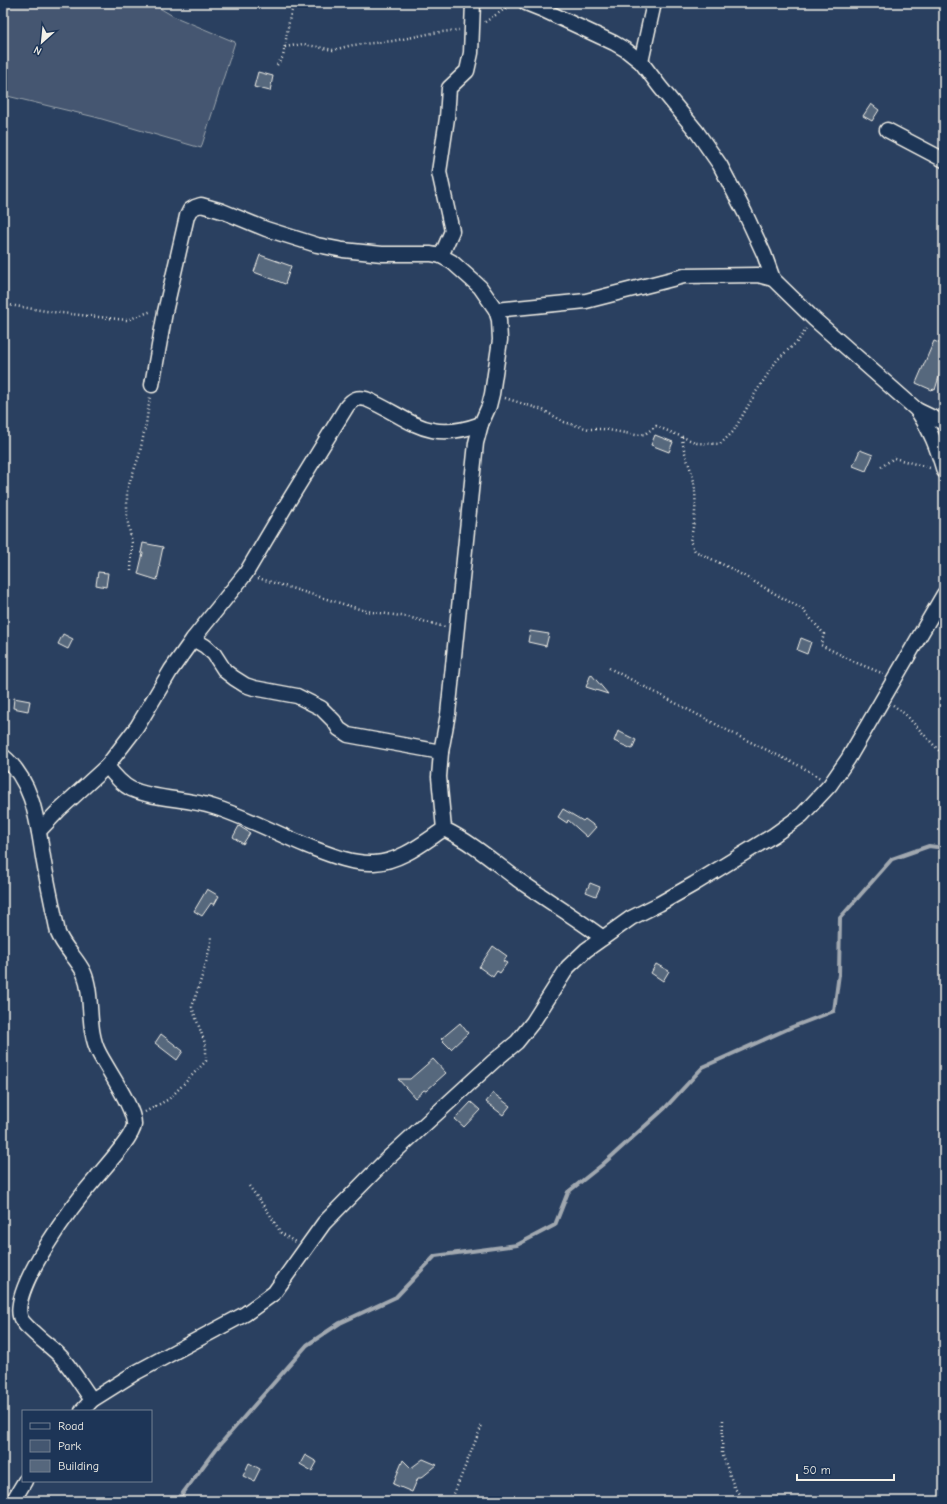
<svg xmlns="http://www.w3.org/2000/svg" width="947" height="1504" viewBox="0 0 947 1504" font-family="'Comic Neue',sans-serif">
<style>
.green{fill:#445771;stroke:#9ca4ac}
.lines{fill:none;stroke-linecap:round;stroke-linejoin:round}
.stream{stroke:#a1a8b0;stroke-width:4}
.building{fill:#56677d;stroke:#f4f1e8}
.minor-casing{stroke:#f4f1e8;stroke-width:17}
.path{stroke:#f4f1e8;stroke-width:2.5;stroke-dasharray:1 3;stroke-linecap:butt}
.minor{stroke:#1d3557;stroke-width:14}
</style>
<rect width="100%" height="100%" fill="#2a4060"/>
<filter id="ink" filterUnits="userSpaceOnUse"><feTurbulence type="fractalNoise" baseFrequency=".025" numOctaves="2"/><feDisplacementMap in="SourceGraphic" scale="8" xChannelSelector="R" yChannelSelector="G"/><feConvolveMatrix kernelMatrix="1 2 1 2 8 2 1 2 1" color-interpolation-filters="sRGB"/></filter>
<g filter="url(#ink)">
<path class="green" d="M3,3H151L173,16L235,42L201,148L95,117L3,95Z"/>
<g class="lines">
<path class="stream" d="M177,1501L216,1449L307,1345L340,1323L396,1297L435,1256L517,1245L555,1225L568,1192L602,1165L665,1108L703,1067L792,1027L834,1011L839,974L840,918L892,859L929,846L944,848"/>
</g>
<g class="building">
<path d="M258,72L273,76L270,91L254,87Z"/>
<path d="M871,104L879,110L872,121L863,116Z"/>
<path d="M260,255L291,266L285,284L254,272Z"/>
<path d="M934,341L944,345V360L935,390L933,389L932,390L916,383Z"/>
<path d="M655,435L673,442L669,452L651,445Z"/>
<path d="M860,450L873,455L866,471L853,466Z"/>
<path d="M143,543L163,547L159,566H160L157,580L138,574L143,553H141Z"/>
<path d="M98,572L108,573L106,587L96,585Z"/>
<path d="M530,631L549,634L546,646L528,642Z"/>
<path d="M63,634L73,639L68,649L58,644Z"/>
<path d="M801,638L811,642L807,654L797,650Z"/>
<path d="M591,674L608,694L586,687Z"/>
<path d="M14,698L30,701L28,711L13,708Z"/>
<path d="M618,731L636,740L632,749L614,741Z"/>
<path d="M563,809L583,821L585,819L596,827L587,837L568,820L567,823L558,817Z"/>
<path d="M239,826L250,833L243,844L233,837Z"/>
<path d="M590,883L600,887L596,896L586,892Z"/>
<path d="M207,889L219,896L214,905L211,903L202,916L194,911Z"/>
<path d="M493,946L507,956L503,961L507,963L500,973L497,971L493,977L479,967Z"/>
<path d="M656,964L669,971L663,981L651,973Z"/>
<path d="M460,1023L468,1033L451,1049L441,1039Z"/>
<path d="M161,1034L183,1051L177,1060L155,1043Z"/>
<path d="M433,1059L446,1073L426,1091L424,1090L415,1098L398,1079H410Z"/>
<path d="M493,1093L510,1106L503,1115L486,1102Z"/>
<path d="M471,1102L480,1110L464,1127L455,1119Z"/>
<path d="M305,1455L317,1462L312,1471L300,1464Z"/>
<path d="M423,1459L437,1465L421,1478H418L412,1492L393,1484L403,1460L411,1468Z"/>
<path d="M249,1463L260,1469L254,1481L243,1476Z"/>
</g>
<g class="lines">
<g class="minor-casing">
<g id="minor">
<path d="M526,3L541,9L614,43L626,50L641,62L660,87L697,132L720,165L745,213L764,254L773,279L814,319L917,410L944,423"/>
<path d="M641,62L654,3"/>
<path d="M887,130L944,160"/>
<path d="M441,256L452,231L439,172L447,118L449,88L467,71L471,53L473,3"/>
<path d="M496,310L586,301L684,276L758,275L773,279"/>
<path d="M152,385L165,312L187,216L190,210L195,207L201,205L222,211L266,229L317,245L343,250L382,254H431L441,256L452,262L480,287L496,310L499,320L500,340L492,394L489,406L481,424L476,443L448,714L441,752L439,777L444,829C471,842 493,861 517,879C545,899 575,917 603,938"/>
<path d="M917,410C931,431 937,447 944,471"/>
<path d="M193,639L205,646L214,654L225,671L234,678L245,685L254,688L297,696L321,708L334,721L339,729L348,735L441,752"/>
<path d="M3,756C33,781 37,820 43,857C47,882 53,907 58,933C64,948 77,958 84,973C94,997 86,1028 99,1053C107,1069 135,1108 134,1125C133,1137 104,1168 96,1178C75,1202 12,1286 20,1316C21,1322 29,1328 33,1332C42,1341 54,1349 62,1358C73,1371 82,1386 92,1400"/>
<path d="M107,766L137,727L171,670L193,639L246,573L288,502L347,406C353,399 357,397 366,399C412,419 426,444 481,424"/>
<path d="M39,831L60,809L107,766C113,774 121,784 131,789C157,800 187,798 214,807C249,818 281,836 315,849C333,856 354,864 374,863C400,862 423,843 444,829"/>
<path d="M82,1411L92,1400L135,1373L245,1314L274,1293L324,1223L387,1159L494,1061L517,1042L533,1022L568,967L586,950L631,918L659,904L694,884L774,835L802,815L830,785L848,759L944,594"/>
<path d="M13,1501L25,1481"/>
</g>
</g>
<g class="path">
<path d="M485,22L514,3"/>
<path d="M285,47L303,44L333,50L353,45L393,41L433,33L459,30"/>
<path d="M277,65L283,57L290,16L295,3"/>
<path d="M3,304L52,312L127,320L152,311"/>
<path d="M505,398L543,410L564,422L589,429H603L636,435L645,434L656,426L697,443L720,444L733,432L756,392L777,360L798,341L806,329"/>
<path d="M682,437C683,453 691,467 694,482C697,502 695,522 690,541L695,551L730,568L802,609L824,634L821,645L857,663L884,674"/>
<path d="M881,467L894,458L930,468"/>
<path d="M131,571L132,543L127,518V490L139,456L146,424L150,397"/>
<path d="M258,578L366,611L408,617L445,627"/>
<path d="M609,668L740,737L802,767L820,778"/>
<path d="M893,705L905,714L944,756"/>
<path d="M145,1112L169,1099L206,1061V1046L192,1007L204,970L211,943V935"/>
<path d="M249,1186L269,1213L281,1233L295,1242"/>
<path d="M723,1420L722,1453L734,1487L744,1501"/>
<path d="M451,1501L482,1425"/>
</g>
<use href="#minor" class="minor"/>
</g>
</g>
<rect width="947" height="1504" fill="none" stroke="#1d3557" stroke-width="16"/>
<rect x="8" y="8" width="931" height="1488" fill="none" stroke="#f4f1e8" stroke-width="1.5" filter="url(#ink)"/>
<rect x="22" y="1410" width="130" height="72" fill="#1d3557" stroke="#738091"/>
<rect x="30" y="1423" width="20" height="6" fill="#1d3557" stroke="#738091"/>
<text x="58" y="1430" font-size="12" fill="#f4f1e8">Road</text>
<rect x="30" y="1440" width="20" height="12" fill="#445771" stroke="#738091"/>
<text x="58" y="1450" font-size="12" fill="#f4f1e8">Park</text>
<rect x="30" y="1460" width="20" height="12" fill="#56677d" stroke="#738091"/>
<text x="58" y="1470" font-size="12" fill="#f4f1e8">Building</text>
<g transform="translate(42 42) rotate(207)" stroke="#1d3557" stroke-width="3" paint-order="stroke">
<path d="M0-3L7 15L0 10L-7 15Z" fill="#f4f1e8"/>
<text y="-6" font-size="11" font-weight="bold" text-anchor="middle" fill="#f4f1e8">N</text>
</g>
<path d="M797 1474v6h97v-6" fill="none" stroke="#f4f1e8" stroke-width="2"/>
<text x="803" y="1474" font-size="12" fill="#f4f1e8" stroke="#1d3557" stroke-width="3" paint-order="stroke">50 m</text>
</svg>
